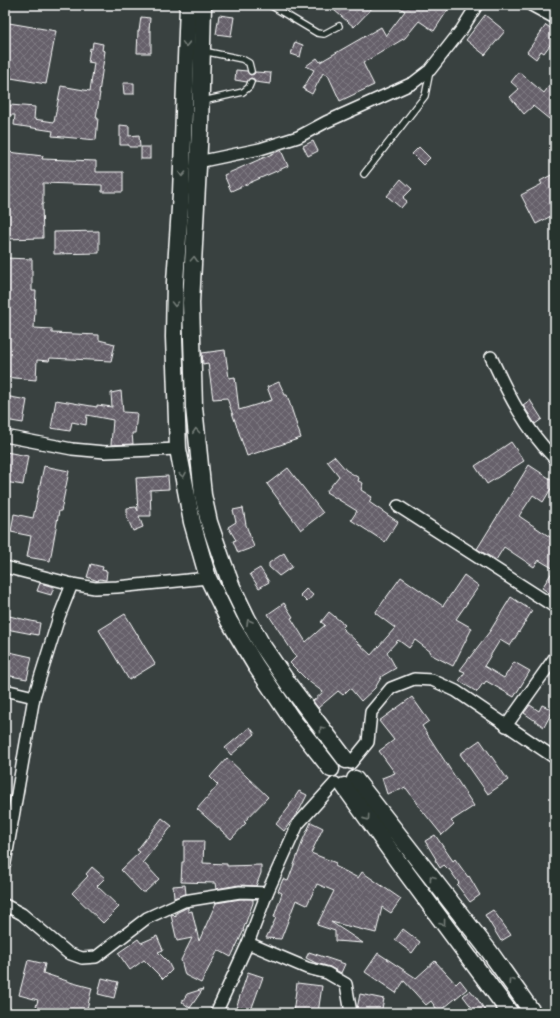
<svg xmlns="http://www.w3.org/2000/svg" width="560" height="1018" viewBox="0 0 560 1018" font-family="Mynerve,sans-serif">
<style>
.building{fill:url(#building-cross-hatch);stroke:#fff}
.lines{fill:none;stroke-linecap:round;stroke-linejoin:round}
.lane-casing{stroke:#fff;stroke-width:8}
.street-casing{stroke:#fff;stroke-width:14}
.secondary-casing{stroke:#fff;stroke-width:19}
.lane{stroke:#26332d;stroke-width:5.5}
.street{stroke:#26332d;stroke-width:11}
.secondary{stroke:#26332d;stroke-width:16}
.oneway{stroke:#727a76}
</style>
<defs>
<pattern id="building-cross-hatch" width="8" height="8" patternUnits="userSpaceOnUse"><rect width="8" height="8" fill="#66616b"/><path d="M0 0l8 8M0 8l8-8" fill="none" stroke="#7d7981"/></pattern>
</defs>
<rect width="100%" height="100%" fill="#394140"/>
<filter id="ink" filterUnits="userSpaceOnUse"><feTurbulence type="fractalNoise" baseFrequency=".025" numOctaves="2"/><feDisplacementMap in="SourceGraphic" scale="8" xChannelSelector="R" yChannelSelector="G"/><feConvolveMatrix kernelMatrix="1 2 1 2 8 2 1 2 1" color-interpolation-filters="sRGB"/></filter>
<g filter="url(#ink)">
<g class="building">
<path d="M328,5H375L354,27Z"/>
<path d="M395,5H451L434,31L419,21L405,38L363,63L374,85L340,101L328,75L323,73L312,94L303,89L314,70L306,66L317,58L320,62L381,27L386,36L405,11Z"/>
<path d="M219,15L234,17L231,36L216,34Z"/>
<path d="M485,15L505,31L485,55L466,40Z"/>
<path d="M141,17L150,18L149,31H151V53H137L138,31H139Z"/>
<path d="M9,23L56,31L46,84L5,77V46Z"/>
<path d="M546,25L555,31V38L544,53L541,51L536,59L527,52Z"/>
<path d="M93,42L103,44L102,50L105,51L99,93H100L96,118H98L96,140L52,136L53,131L14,125L15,115H9L10,105L35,107L34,119L54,122L61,86L90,91L94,63L88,62L90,48L92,49Z"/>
<path d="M295,42L303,45L300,57L291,54Z"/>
<path d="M236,70L247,71L250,75L254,74L255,72L271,73L270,84L255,82L254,79L251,78L247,82L235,80Z"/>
<path d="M519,72L544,93L555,78V111L549,119L533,106L524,114L510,97L519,89L511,82Z"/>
<path d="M123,83H134V94H124Z"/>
<path d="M120,125L129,126V136L139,135L140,147H129V145H120Z"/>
<path d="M313,141L318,151L308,156L303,146Z"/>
<rect x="141" y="147" width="9" height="12"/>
<path d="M419,147L430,158L423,165L412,154Z"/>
<path d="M281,150L288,166L231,191L224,175Z"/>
<path d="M8,152L43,156L42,159L96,161V172H123V192H102V185L43,183V204H42L43,238L5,239V182Z"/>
<path d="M555,173V214L536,224L521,195L542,184L540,181Z"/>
<path d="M401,179L412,189L403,198L407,201L401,208L387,196Z"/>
<path d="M99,231V253L54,254V232Z"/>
<path d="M5,258L32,259V291H36L34,328L52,329V333L99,335V340L115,344L111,361L50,358L49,361L37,360L36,380L5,377Z"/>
<path d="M225,350L229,378L235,377L239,410L272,400L267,387L279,382L285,395H287L301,438L247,456L227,398L213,399L208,363L203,364L202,353Z"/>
<path d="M121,391L123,412L137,413L135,433H132L133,444L111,445L113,420L87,415L86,425L72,422L70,431L51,428L56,400L97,407V405L112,407L111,393Z"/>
<path d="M5,396L27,400L23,423L5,420Z"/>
<path d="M530,400L542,419L535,424L523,405Z"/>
<path d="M511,442L524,461L487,484L475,466Z"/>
<path d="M6,452L28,456L23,485L5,482Z"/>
<path d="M334,456L346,470L359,478L358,481L363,483L361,490L372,497L369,502L398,522L385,542L351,520L357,511L326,492L339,476L327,461Z"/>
<path d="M529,465L555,482L543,502L533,495L519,516L553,539L550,544L555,547V597L542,588L554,569L539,560L534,567L504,547L496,560L477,549Z"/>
<path d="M44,466L69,471L61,511H59L50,561L27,557L31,536L11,532L14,514L33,518Z"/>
<path d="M288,468L323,513L301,530L267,484Z"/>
<path d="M168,476L169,489L150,490L151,516H139L143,527L133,531L127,517V508L136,507L138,511L136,478Z"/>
<path d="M243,508L246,525L254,547L238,553L233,541L236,540L228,527L236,522L233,510Z"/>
<path d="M284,553L292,567L279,576L269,567V563Z"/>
<path d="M91,564L103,567L102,570L107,571L106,580L99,579L98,581L87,577Z"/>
<path d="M260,568L269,582L259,588L250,574Z"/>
<path d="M464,575L479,586L456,619L472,628L453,666L430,654L431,652L415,640L409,648L398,640L387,652L396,668L382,676L375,688L361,701L350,688L343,695L338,691L318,708L313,701L323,692L307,680L290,663L296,657L268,614L284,603L293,617L291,618L306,642L325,625L321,622L329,612L345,625L342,628L371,655L395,628L375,613L401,577L443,606Z"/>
<path d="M40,583L54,587L51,595L37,591Z"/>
<path d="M306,589L313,595L307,602L300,595Z"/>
<path d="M511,597L532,611L510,646L500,640L484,666L504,678L514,662L530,671L514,697L486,681L484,684L483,683L477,692L459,681L465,672L460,670L490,631Z"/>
<path d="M125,614L155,664L129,680L99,630Z"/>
<path d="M9,616L40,623L38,635L6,629Z"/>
<path d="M5,651L32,657L27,679L5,675Z"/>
<path d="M412,697L429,721L422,726L474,806L451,821L454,824L442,835L417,804H418L406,788L387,794L382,778L395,773L379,751L394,740L379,721Z"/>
<path d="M530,705L539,711L542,705L553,710L544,727L524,713Z"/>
<path d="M250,727L255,734L231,755L225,748Z"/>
<path d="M480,740L508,780L488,794L460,754Z"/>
<path d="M227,758L268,797L244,822L246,823L231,839L197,809L218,785L210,777Z"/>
<path d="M299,791L307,795L300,809L284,831L276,824L290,806H289Z"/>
<path d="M162,818L172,826L143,862L159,879L145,892H142L121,870L140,852L137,850Z"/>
<path d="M311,822L323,828L311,853L336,863L335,866L358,878L362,872L401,899L391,913L382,907L376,933L331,922L363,943L335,941V931L317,925L334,891L317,884L307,905L296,900L281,939L266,938L276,918L274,917L282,893L278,891L283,879L288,881L302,843V842Z"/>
<path d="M435,835L453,861L455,859L468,877L469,876L480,895L470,902L457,885L459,883L449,869H448L444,865L440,868L435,860L436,859L425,841Z"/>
<path d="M184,841H204L203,863L227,864V866L261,865V873L256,886L239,885L216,889L215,883L181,882L182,862H184Z"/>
<path d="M92,867L105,878L97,886L119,907L103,923L72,893L88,876L86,874Z"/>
<path d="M185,885L186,894L174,898L173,886Z"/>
<path d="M240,899H253V903L243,930H244L231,957L218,950L201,983L185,975L181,960L192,938L177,941L171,915L173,914L176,917V913L188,907V912L192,911L199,941L216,903Z"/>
<path d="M493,910L511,935L501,941L485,915Z"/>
<path d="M403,929L420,942L412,953L395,940Z"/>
<path d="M157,936L163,950L158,952L168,962L172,970L163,979L144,960L130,970L118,953L138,939L141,943Z"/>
<path d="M309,952L345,964L341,973L330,967L316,963L306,958Z"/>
<path d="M378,953L416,978L435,961L456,984L460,980L467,989L439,1012L431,1001L426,1005L404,981L396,993L365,972Z"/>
<path d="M28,960L45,964L43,973L73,983L92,988L86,1013H34L38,1000L19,995Z"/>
<path d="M248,972L263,977L250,1013H240L235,1011Z"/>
<path d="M102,978L118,982L114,998L98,994Z"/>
<path d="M297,983L322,986L318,1013H293Z"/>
<path d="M203,989L190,1008L182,1002L187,994Z"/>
<path d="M470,990L476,997L487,1013H476L463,996Z"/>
<path d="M360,994L384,999L381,1013H358L357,1009Z"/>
</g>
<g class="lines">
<g class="lane-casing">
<g id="lane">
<path d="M270,5L317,33L324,34L339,26"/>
<path d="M203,51L242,59L249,63L251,71"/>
<path d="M203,101L243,92L249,87L251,82"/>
<path d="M364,174L425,96L430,71"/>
</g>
</g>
<g class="street-casing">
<g id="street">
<path d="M531,5L555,18"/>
<path d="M198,162L260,149L298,137L326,122L413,83L430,70L462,29L477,5"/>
<path d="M491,357C508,394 526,430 555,459"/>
<path d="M5,436L72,449L105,452L178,449"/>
<path d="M398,506L555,607"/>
<path d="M5,567L72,584L95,588L117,587L208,578"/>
<path d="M5,690L34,697"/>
<path d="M506,726L555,657"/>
<path d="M351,763L368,742L371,712L391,688L414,679L432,680L456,691L555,758"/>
<path d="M5,863L34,697L59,617L72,584"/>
<path d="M5,905L22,914L68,953L82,958L96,957L147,918L184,901L240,892L267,893"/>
<path d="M248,943L307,968L327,973L346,984L351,1013"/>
<path d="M216,1013L248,943L267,893L298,824L335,783"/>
</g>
</g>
<g class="secondary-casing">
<g id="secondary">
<path d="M188,5L181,193L175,282L174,337L178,449L184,480L192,522L208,578L229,621L256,666L291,718L331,769"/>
<path d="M203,5L200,127L191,303L194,407L203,495L209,522L221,557L232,587L247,618L262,645L290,686L346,760"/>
<path d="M355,779L489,951L533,1013"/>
<path d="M344,786L402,867L510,1013"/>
</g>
</g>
<use href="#lane" class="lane"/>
<use href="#street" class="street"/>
<use href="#secondary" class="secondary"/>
</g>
<defs><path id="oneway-chevron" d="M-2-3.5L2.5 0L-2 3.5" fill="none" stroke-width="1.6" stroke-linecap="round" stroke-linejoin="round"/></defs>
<g class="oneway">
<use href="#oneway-chevron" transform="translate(186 44) rotate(92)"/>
<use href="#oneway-chevron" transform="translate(182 174) rotate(92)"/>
<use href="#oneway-chevron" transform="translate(194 259) rotate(-87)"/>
<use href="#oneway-chevron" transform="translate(175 304) rotate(90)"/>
<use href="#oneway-chevron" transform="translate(196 431) rotate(-95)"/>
<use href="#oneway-chevron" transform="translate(183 475) rotate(80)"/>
<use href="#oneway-chevron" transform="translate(249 622) rotate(-119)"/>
<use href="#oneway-chevron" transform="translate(322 729) rotate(-127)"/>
<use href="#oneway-chevron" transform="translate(367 818) rotate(55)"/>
<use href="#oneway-chevron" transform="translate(432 878) rotate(-127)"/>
<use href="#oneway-chevron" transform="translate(443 923) rotate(53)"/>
<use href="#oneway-chevron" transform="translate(511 981) rotate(-126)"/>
</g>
</g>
<rect width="560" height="1018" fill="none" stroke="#26332d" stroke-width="20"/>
<rect x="10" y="10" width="540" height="998" fill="none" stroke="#fff" stroke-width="1.5" filter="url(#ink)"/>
</svg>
